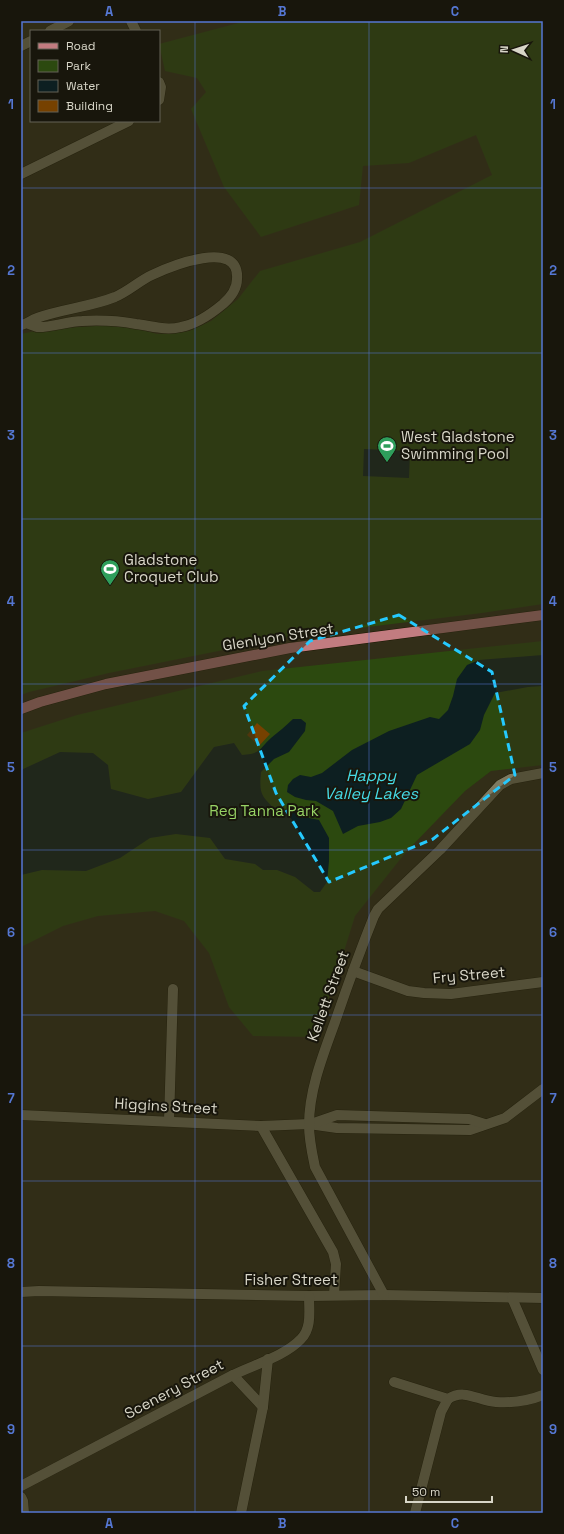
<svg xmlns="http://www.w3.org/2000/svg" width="564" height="1534" viewBox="0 0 564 1534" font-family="'Space Grotesk',sans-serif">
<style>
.green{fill:#2c490f}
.water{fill:#0d1f21}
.building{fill:#764100}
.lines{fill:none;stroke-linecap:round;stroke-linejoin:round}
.minor-casing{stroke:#1a1602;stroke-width:11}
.major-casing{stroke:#1a1602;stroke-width:11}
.minor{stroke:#7e7a61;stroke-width:10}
.major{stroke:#c27c80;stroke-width:10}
.marked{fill:none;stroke:#25c9fe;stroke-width:3;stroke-dasharray:8 5;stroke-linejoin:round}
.grid{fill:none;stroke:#5577d3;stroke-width:1;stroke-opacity:0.55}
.labels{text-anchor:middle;stroke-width:4;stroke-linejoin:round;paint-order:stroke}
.poi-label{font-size:15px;fill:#d8d6c8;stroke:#18160c;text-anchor:start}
.street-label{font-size:15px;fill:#d8d6c8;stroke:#18160c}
.park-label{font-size:15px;fill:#97d365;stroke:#18160c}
.water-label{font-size:16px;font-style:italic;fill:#46dce6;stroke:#18160c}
.neatline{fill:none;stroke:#5577d3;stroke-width:1.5}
.grid-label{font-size:13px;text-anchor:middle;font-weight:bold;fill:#5577d3}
</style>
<rect width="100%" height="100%" fill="#322e18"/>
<g class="green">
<path d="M246,21H543V604L482,613L294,636L109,673L29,692L21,695V334L45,329L113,325L136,328L157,334L189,331L211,321L238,299L260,271L360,242L492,175L476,135L409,163L363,166L359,205L261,237L224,187L191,109L206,92L197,78L165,71L159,44Z"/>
<path d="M543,641V765L491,771L465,791L406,852L355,916L337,974L315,1037L253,1036L229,1007L209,953L184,921L155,911L98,916L63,926L21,947V733L77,715L262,671Z"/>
</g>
<g class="water">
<path d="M364,449L410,451L409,478L363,476Z"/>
<path d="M543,655V686L528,687L495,693L484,715L480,730L470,744L417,775L401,809L391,818L380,822L358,826L343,834L333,811L316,801L306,800L295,797L287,792L288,785L293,779L300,775L311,777L322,773L352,750L389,731L430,717L439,719L448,710L453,696L457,679L467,665L479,660Z"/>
<path d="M293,719H301L306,723L305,731L289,752L274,759L261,772C259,794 261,796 276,810L301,809L309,818L319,820L329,838V861L327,882L320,892H314L295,877L277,870H263L255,864L225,859L210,838L176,834L150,838L120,858L86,871L42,870L21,875V770L60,752L93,753L108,765L111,789L148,799L181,792L214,747L234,743L242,755C261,754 259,749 271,738C278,732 286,726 293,719Z"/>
</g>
<path class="building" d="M257,723L270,734L259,746L247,735Z"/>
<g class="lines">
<g class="minor-casing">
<g id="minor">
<path d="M131,21L136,31"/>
<path d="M50,31L69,21"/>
<path d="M21,46L31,41"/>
<path d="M159,82L161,87L159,100"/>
<path d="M21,174L129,121"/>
<path d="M21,325C30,323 30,320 37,318C62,309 90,307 115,297C129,291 139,281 152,275C171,266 240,238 237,279C237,289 231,297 223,304C211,314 197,324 181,327C166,331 152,326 136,324C119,321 100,320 82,321C69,321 49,328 37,327C35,326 31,325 29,324"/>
<path d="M353,971L408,991L424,993L451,994L543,982"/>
<path d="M21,1115L261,1126L309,1124L337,1128L470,1130L505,1118L543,1089"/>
<path d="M169,1121L173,989"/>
<path d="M311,1124L337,1115L469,1119L485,1124"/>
<path d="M261,1126L333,1252L336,1264L334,1295"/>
<path d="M21,1292L39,1291L309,1296L384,1295L543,1298"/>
<path d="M384,1295L315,1167C312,1153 309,1140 309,1125C309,1090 323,1055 335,1022C347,987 360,951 374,916L378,909L440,850L500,785L511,779L543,773"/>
<path d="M512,1298L543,1370"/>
<path d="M233,1375L263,1407"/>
<path d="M394,1382L448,1399C465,1388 478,1401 496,1402C512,1403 528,1401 543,1395"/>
<path d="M21,1486C91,1449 161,1412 231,1376C252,1365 284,1357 301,1339C312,1328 309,1311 309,1296"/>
<path d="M21,1497L23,1501L24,1513"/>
<path d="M241,1513L263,1407L268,1359"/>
<path d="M415,1513L441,1412L448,1399"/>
</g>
</g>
<g class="major-casing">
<path id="major" d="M21,709L40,702L106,684L290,648L543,615"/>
</g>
<use href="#minor" class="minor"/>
<use href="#major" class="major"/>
</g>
<path d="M0 0H564V1534H0ZM399,615L492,672L515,775L433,839L329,882L276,793L244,706L310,641Z" fill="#322e18" fill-opacity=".55" fill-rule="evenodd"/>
<path class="marked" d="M399,615L492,672L515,775L433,839L329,882L276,793L244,706L310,641Z"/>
<path class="grid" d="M195,21V1513M369,21V1513M21,188H543M21,353H543M21,519H543M21,684H543M21,850H543M21,1015H543M21,1181H543M21,1346H543"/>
<defs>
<g id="stadium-pin" transform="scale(1)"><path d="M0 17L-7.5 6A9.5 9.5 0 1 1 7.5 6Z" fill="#2e9e5b" stroke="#18160c"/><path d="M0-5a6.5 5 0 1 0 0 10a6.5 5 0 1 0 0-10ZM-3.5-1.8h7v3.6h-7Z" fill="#fff"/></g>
</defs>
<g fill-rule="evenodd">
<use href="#stadium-pin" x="387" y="446"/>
<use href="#stadium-pin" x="110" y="569"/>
</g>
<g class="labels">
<g class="poi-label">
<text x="401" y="442">West Gladstone<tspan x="401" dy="17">Swimming Pool</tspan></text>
<text x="124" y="565">Gladstone<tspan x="124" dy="17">Croquet Club</tspan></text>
</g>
<g class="street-label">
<text transform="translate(278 637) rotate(-9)" y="5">Glenlyon Street</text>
<text transform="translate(469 975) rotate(-5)" y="5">Fry Street</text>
<text transform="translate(328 996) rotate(-70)" y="5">Kellett Street</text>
<text transform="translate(166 1106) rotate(3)" y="5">Higgins Street</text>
<text x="291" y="1285">Fisher Street</text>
<text transform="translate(174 1389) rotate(-28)" y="5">Scenery Street</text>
</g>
<g class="park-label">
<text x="264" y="816">Reg Tanna Park</text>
</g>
<g class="water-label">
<text x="371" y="781">Happy<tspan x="371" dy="18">Valley Lakes</tspan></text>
</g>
</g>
<rect width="564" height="1534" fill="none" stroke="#18160c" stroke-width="44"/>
<rect x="30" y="30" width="130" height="92" fill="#18160c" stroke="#656357"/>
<rect x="38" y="43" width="20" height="6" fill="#c27c80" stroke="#656357"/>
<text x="66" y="50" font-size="12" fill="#d8d6c8">Road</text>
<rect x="38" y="60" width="20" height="12" fill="#2c490f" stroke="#656357"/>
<text x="66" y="70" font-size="12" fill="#d8d6c8">Park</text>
<rect x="38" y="80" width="20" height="12" fill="#0d1f21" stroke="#656357"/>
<text x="66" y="90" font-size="12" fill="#d8d6c8">Water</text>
<rect x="38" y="100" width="20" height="12" fill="#764100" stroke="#656357"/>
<text x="66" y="110" font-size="12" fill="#d8d6c8">Building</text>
<g transform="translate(514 50) rotate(273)" stroke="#18160c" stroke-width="3" paint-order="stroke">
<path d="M0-3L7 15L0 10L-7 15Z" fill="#d8d6c8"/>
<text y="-6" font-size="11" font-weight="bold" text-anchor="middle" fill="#d8d6c8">N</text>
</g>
<path d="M406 1496v6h86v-6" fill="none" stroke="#d8d6c8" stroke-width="2"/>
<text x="412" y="1496" font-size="12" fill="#d8d6c8" stroke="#18160c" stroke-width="3" paint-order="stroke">50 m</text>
<rect x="22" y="22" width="520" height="1490" class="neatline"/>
<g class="grid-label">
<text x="109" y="16">A</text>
<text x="282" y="16">B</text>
<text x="455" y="16">C</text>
<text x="11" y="109">1</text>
<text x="553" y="109">1</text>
<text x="11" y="275">2</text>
<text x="553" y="275">2</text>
<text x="11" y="440">3</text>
<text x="553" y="440">3</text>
<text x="11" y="606">4</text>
<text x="553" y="606">4</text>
<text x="11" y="772">5</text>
<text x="553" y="772">5</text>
<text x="11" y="937">6</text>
<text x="553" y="937">6</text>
<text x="11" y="1103">7</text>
<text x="553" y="1103">7</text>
<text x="11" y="1268">8</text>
<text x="553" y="1268">8</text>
<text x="11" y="1434">9</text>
<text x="553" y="1434">9</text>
<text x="109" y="1528">A</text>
<text x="282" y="1528">B</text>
<text x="455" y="1528">C</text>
</g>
</svg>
